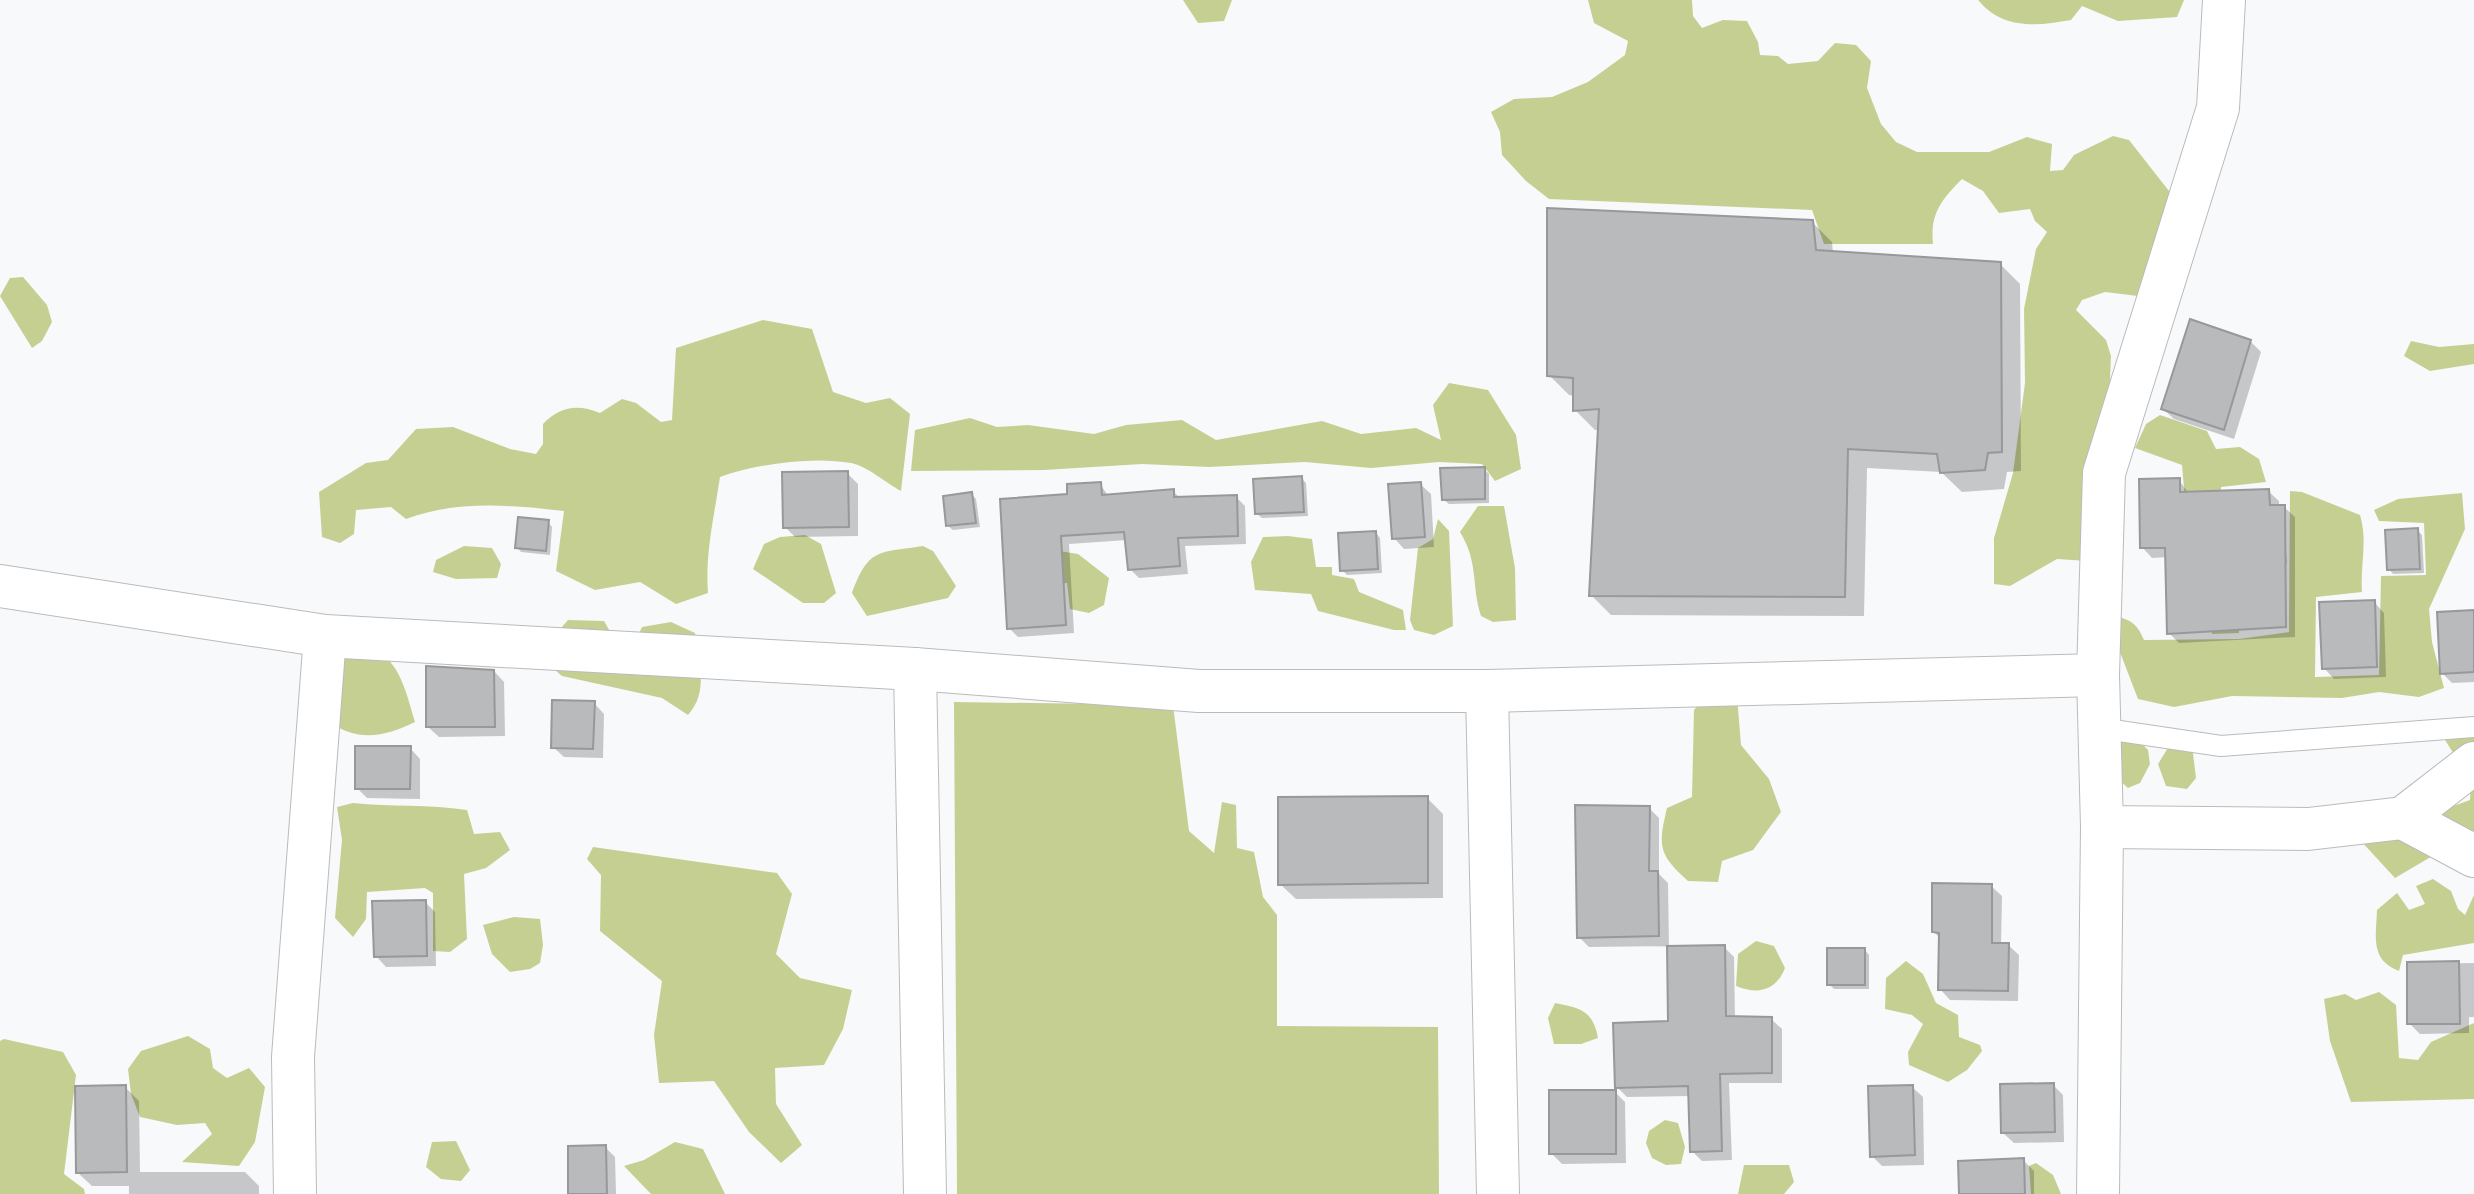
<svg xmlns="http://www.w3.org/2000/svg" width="2474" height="1194" viewBox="0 0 2474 1194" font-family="'Fira Sans Condensed',sans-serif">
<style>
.forest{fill:#c6cf92}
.shadow{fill:#0003}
.building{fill:#b9babb;stroke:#979899;stroke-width:2}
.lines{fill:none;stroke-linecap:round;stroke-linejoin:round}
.service-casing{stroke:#bbbbbd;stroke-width:22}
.minor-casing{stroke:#bbbbbd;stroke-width:44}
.service{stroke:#fff;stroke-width:20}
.minor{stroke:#fff;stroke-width:42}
</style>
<rect width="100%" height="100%" fill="#f8f9fb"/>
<g class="forest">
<path d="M1183,0H1232L1224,21L1198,23Z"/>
<path d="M1588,0H1692L1693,16L1702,28L1723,20L1747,21L1758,42L1760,55L1778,56L1788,64L1818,61L1835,43L1856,45L1871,61L1867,88L1881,124L1896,142L1917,152H1989L2027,137L2052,144L2050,171L2063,170L2074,155L2113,136L2129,140L2169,191L2175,226L2138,296L2105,292L2082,300L2076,310L2106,340L2111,356L2102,562L2057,559L2010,586L1994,584V538L2013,473L2025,383L2024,309L2036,249L2047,232L2035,221L2030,209L1999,213L1983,191L1962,179C1941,200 1930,214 1933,244H1824L1812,210L1549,199L1526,181L1502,155L1500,132L1491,112L1514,99L1552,97L1588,82L1625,55L1628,41L1594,23Z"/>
<path d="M1978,0H2184L2177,17L2118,21L2082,6L2071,20C2037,26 2003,30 1978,0Z"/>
<path d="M23,277L47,305L52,322L42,341L32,348L0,296L10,278Z"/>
<path d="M763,320L812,329L833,392L866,403L890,398L910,414L901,491C886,483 867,466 851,463C812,456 757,464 720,477C714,517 705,554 708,593L676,604L640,582L595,590L556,571L564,511C511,505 457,500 406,519L391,507L356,510L354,534L340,543L322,537L319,492L366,463L388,460L416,429L453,427L510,449L536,454L543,444V424C560,406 578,404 600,413L622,399L636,403L661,422L672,420L676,348Z"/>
<path d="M2411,341L2439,347L2474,344V364L2430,371L2404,356Z"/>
<path d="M1449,383L1488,390L1516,435L1521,469L1495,481L1482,464L1439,462L1371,468L1305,462L1209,467L1142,464L1044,470L911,471L915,430L970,418L997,427L1028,425L1094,434L1126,425L1182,420L1216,440L1322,421L1361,434L1416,428L1441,440L1433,405Z"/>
<path d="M2160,415L2207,431L2216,449L2240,447L2259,459L2266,482L2221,487V545L2285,544L2287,563L2236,567L2239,633L2212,634L2209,554L2185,500L2182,465L2135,448L2146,424Z"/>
<path d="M2290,491L2302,492L2360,515C2368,541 2360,565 2362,592L2316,597L2315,677L2379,675L2381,576L2426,575L2424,523L2379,521L2374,510L2398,499L2462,493L2465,529L2429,609L2432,642L2444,688L2419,697L2379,692L2342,698L2232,696L2174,707L2138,699L2113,634V616C2130,619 2137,623 2144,640L2239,639L2289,632Z"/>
<path d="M1478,506H1504L1515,568L1516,620L1493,622L1481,616C1471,585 1479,563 1460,532Z"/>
<path d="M1438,519L1449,531L1453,626L1434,635L1414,630L1410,620L1418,548L1433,539Z"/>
<path d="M805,535L821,544L836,593L824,603H803L753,569L764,544L780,537Z"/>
<path d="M1288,536L1312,539L1316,567H1332V575L1354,579L1359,592L1403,610L1406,630H1394L1318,611L1311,594L1255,590L1251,562L1263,537Z"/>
<path d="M464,546L492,548L501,564L497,578L456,579L433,572L436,560Z"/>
<path d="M923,546L933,551L956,586L948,598L867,616L852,593C869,547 879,553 923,546Z"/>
<path d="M1053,550L1078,554L1109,578L1104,605L1089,613L1070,609L1067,583L1029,585Z"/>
<path d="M568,620L604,621L616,642L631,651L642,627L671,622L695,633C699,662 709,692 688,715L662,698L562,676L541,658L547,644Z"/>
<path d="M361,643C399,654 405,689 415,722C389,735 362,742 336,726L340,660Z"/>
<path d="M1713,687L1737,696L1741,745L1769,779L1781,812L1753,850L1722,861L1718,882L1688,881C1658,854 1658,846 1667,808L1692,797L1694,710Z"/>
<path d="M954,702L1173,705L1189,831L1214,853L1222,802L1236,805L1237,848L1254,852L1263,897L1277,915V1026L1438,1027L1439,1194H957Z"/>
<path d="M2474,723V836L2463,838L2395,878L2360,840L2470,800L2471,781L2445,740L2454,725Z"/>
<path d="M2119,734L2136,738L2148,750L2150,764L2140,783L2128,788L2107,769Z"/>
<path d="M2174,738L2192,745L2196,778L2187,789L2166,786L2158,764Z"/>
<path d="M353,803C392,807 429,804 467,810L474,834L500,832L510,850L486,868L464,874L467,939L450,952L433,951V893L425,888L367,892L366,919L353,937L335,918L342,840L337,807Z"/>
<path d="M593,847L777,873L792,894L776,954L800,978L852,990L843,1029L824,1065L775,1068L776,1104L802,1145L781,1163L749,1132L714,1081L659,1083L654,1035L662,981L600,931L601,875L587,859Z"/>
<path d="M2433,879L2451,891L2458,909L2465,915L2474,895V943L2403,955L2399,971C2370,960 2376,937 2377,910L2397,893L2409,910L2425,904L2416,886Z"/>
<path d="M514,917L540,919L543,945L540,963L530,969L510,972L492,954L483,925Z"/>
<path d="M1756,941L1774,946L1785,968C1776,991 1758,995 1736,986L1738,954Z"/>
<path d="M1906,961L1923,974L1936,1003L1958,1015L1959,1037L1980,1045L1982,1051L1967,1070L1948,1082L1909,1065L1908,1052L1923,1024L1912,1015L1885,1009L1886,978Z"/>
<path d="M2379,992L2396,1005L2399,1058L2418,1060L2431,1042L2474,1023V1099L2351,1102L2330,1041L2324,999L2345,994L2356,1000Z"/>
<path d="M1555,1003C1581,1008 1593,1011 1598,1038L1581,1044H1554L1548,1018Z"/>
<path d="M188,1036L210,1049L213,1068L227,1078L249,1068L265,1087L255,1142L239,1166L182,1162L212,1134L205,1123L177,1125L140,1117L131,1094L128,1069L141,1051Z"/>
<path d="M4,1039L63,1052L76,1075L64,1174L84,1189L85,1194H0V1041Z"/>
<path d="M1665,1120L1678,1123L1685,1147L1681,1164L1666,1165L1652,1158L1646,1143L1649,1131Z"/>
<path d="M456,1141L470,1170L461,1181L441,1179L426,1167L432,1142Z"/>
<path d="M675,1142L703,1149L725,1194H651L624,1166L644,1160Z"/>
<path d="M2036,1163L2053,1175L2061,1194H2031L2029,1166Z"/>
<path d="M1744,1165H1789L1794,1182L1784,1194H1738Z"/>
</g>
<g class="shadow">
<path d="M1812,222L1832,242L1833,253L2000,264L2020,284L2021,471L2007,472L2004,489L1962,492L1941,472L1867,468L1864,616L1611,615L1591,595L1600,430H1595L1575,410V396L1569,395L1549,375Z"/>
<path d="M2250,341L2261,352L2234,439L2174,419L2163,409Z"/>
<path d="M1484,469L1489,474V503L1449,504L1444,500Z"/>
<path d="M847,473L858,484V536L795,537L785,527Z"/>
<path d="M1301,478L1306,483L1308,516L1262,518L1257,514Z"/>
<path d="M2179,480L2189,494L2268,491L2279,501V507H2284L2295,517V637L2179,643L2169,633L2168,557L2152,558L2142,547Z"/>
<path d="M1100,484L1109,497L1173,491L1181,499L1236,497L1245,506L1246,544L1185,546L1188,574L1139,578L1130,569L1127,540L1069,544L1074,633L1018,637L1009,628L1070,496Z"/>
<path d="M1420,484L1431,494L1434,547L1404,549L1394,538Z"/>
<path d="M971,494L976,499L980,527L953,530L948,526Z"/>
<path d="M548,522L552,527L550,555L521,552L517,547Z"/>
<path d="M2417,530L2422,535L2424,573L2393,574L2389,569Z"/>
<path d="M1376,533L1380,538L1382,573L1347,575L1342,570Z"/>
<path d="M2374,602L2384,613L2386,677L2334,679L2324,668Z"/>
<path d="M2474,612V682L2452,683L2442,673Z"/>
<path d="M494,671L504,682L505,736L439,737L428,727Z"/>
<path d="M594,703L604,714L603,758L564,757L553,747Z"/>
<path d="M410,748L420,759V799L367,798L357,788Z"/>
<path d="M1427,798L1443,814V898L1296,899L1280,884Z"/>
<path d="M1649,808L1659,818V874L1668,883L1669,948L1724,947L1734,957L1735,1019H1771L1782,1029V1083H1729L1732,1160L1702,1161L1692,1151L1690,1096L1627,1097L1617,1087L1670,1023L1669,946L1589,947L1579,937Z"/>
<path d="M1991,886L2002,896L2001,945H2008L2019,955L2018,1001L1950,1000L1940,989L1941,939L1934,932Z"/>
<path d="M425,902L435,912L436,966L386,967L376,956Z"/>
<path d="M1865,950L1869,955V989H1834L1829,984Z"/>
<path d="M2474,963V1017H2469V1033L2420,1034L2409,1023V964Z"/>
<path d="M2053,1085L2063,1095L2064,1142L2014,1143L2003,1133Z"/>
<path d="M125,1087L139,1101L140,1172H245L259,1186V1194H129V1186H92L78,1173Z"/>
<path d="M1912,1087L1923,1097L1924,1165L1882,1166L1872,1156Z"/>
<path d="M1615,1092L1625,1102L1626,1163L1562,1164L1551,1153Z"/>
<path d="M605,1147L615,1157L616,1194H570Z"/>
<path d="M2023,1160L2034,1171V1194H1961Z"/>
</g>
<g class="building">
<path d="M1547,208L1813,220L1816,250L2001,262L2002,452L1988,453L1985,470L1940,473L1937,454L1848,449L1845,597L1589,596L1599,409L1573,411V378L1547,376Z"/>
<path d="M2190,319L2251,340L2224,430L2161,409Z"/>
<path d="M1485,467V499L1442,500L1440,468Z"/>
<path d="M848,471L849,527L783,528L782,472Z"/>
<path d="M1302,476L1304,512L1255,514L1253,479Z"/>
<path d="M2180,478V492L2269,489L2270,505H2285L2286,627L2167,634L2165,548H2140L2139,479Z"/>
<path d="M1101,482L1102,495L1174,489V497L1237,495L1238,536L1178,538L1180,566L1128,570L1124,532L1061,536L1066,625L1007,629L1000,499L1067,494V484Z"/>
<path d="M1421,482L1425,537L1392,539L1388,484Z"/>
<path d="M972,492L976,523L946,526L943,496Z"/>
<path d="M518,517L549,520L546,551L515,548Z"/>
<path d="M2418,528L2420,569L2387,570L2385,530Z"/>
<path d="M1376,531L1378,569L1340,571L1338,533Z"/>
<path d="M2375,600L2377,667L2322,669L2319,602Z"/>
<path d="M2474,610V672L2440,674L2437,612Z"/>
<path d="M426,666L494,670L495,727H426Z"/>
<path d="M552,700L595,701L593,749L551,748Z"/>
<path d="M355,746H411L410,789H355Z"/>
<path d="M1428,796V883L1278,885V797Z"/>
<path d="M1575,805L1650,806L1649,871H1658L1659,936L1577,938Z"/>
<path d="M1932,883L1992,884V943H2009L2008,991L1938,990L1939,933L1932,932Z"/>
<path d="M426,900L427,956L374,957L372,901Z"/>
<path d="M1725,945L1726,1016L1772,1017V1073L1720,1074L1722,1151L1690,1152L1688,1086L1615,1088L1613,1023L1668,1021L1667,946Z"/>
<rect x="1827" y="948" width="38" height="37"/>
<path d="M2459,961L2460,1024H2407V962Z"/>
<path d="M2054,1083L2055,1132L2001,1133L2000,1084Z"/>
<path d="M126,1085L127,1172L76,1173L75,1086Z"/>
<path d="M1913,1085L1915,1155L1870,1157L1868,1086Z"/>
<rect x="1549" y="1090" width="67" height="64"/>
<path d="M606,1145L607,1194H568V1146Z"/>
<path d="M2024,1158L2025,1194H1959L1958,1161Z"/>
</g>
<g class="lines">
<g class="service-casing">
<path id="service" d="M2099,728L2221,746L2474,727"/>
</g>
<g class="minor-casing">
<g id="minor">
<path d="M0,586L325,636L915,669L1199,691H1487L2098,675"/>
<path d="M915,669L925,1194"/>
<path d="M1487,691L1498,1194"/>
<path d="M2403,818L2474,856"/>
<path d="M2102,827L2308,829L2403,818L2474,763"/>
<path d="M295,1194L293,1057L325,636"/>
<path d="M2098,1194L2102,827L2098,675L2104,473L2218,108L2224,0"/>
</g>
</g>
<use href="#service" class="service"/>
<use href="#minor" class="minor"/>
</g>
</svg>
